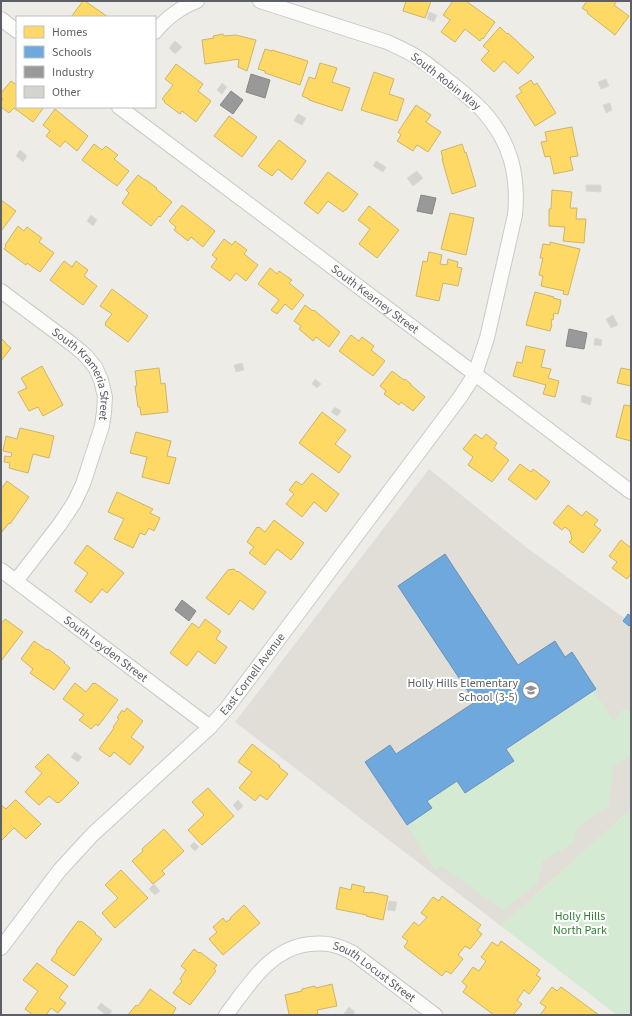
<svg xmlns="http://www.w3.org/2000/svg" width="632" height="1016" viewBox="0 0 632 1016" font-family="'Source Sans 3',sans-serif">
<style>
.education{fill:#e0ded7}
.green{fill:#d4ead2}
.homes{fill:#ffd966;stroke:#ceb566}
.schools{fill:#6fa8dc;stroke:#6992b9}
.industry{fill:#999;stroke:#87888a}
.building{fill:#d4d3d0;stroke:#dcdbd6}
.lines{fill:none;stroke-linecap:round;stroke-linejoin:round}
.street-casing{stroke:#c9c9c8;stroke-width:16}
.street{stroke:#fcfcfb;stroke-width:14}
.labels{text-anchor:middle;stroke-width:4;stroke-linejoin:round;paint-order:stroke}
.street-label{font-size:12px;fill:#5c6066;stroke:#fff}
.poi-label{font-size:12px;fill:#5c6066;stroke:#fff;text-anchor:end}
.park-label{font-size:12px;fill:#2f8234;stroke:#fff}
</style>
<rect width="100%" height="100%" fill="#edece7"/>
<path class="education" d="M429,469L527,548L631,623V809L501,926L235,722Z"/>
<g class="green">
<path d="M594,691L614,721L623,709L631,711V755L613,766L609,806L576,828L574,843L543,860L537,884L503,910L441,866L435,870L407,825L432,808L427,801L457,781L465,793L514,761L506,749Z"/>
<path d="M631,809V1015H617L501,926Z"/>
</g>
<g class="homes">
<path d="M83,1H85L108,17H71Z"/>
<path d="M406,1H431L425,18L403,11Z"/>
<path d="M453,1H466L495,22L483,39L482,38L480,41L465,29L455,42L441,32L450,20L443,15Z"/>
<path d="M587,1H617L614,5L629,16L615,35L587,13L588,12L582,8Z"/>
<path d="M500,27L507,34L508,33L534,57L518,74L504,61L494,72L481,60L489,51L483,46Z"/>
<path d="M223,34L224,36L236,35L256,40L247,71L238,67L239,59L205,64L202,40L214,38L213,36Z"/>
<path d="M265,49L272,51V50L308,61L300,85L265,73V71L258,69Z"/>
<path d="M320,63L337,68L332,82L350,88L342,111L309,100V99L302,96L309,77L315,79Z"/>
<path d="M176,64L203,84L198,91L211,101L196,122L182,111L180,114L164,102L165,101L162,99L173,85L165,79Z"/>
<path d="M374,72L394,79L389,94L404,99L397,121L361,110Z"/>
<path d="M531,80L534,85L537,83L556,113L535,126L516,96L522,92L519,88Z"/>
<path d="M11,81L17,85V107H44L33,122L14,108L9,113L1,107V102L3,99L1,98V93Z"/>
<path d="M416,105L431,115L426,122L441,132L428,152L417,145L413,151L397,141L401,135L398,132Z"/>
<path d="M55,109L88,136L77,151L65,141L60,147L46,136L50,131L43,125Z"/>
<path d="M229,116L257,137L242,157L214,136Z"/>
<path d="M572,127L578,156L570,157L573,170L554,174L550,156L545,157L541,142L547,141L545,132Z"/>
<path d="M279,140L306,161L292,180L278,169L272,176L258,166Z"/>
<path d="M94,144L102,150L106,146L118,155L114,159L129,171L117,186L82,160Z"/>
<path d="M462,144L465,153L466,152L476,186L452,194L442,159H443L441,151Z"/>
<path d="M328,172L358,194L346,210H345L343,212L328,201L318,214L304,203Z"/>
<path d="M138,175L145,180H146L157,188L156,189L172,202L160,217L159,216L151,226L122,203L129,193L126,190Z"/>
<path d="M552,190L572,192L570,208H577L576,219H586L584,243L563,241L565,227L549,226V209H551Z"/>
<path d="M1,200L16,211L1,231Z"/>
<path d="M182,205L215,231L203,247L191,237L188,241L174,230L176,227L169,221Z"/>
<path d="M369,206L399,230L377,258L359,244L370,229L358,220Z"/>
<path d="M450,213L474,218L466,255L441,249Z"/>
<path d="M18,226L24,231L27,227L42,238L39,242L54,253L40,272L27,263L26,265L4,249L6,246L5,245Z"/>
<path d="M224,239L232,245L235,241L247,250L244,254L258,265L246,281L236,273L230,281L211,267L217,259L212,255Z"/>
<path d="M550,242L580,249L568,295L563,294L564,291L541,286L543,276L539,275L543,258H540L543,244L550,245Z"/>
<path d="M429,252L442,255L440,264L447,265L448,259L458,262L457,267L462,268L458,286L443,283L439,301L416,296L423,261L427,262Z"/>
<path d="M64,261L72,267L76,261L88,270L84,276L97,286L83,305L50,280Z"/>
<path d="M270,268L277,274L279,271L292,280L289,283L304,295L292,310L285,304L277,314L271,310L279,300L258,284Z"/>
<path d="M112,289L148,316L128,342L105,325L106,324L105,323L112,314L100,306Z"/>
<path d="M535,292L554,297L553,298L561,300L560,302H561L558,314L554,313L553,315H554L553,320L552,319L551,325H552L550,331L526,325Z"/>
<path d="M305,305L313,311L314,310L340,332L329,347L316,337L313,341L299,329L301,326L294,321Z"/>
<path d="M351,335L359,341L362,337L374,346L371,350L385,361L373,376L339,351Z"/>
<path d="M1,338L5,342V343L11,348L1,361Z"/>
<path d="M526,346L545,350L541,367L551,369L548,378L559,381L555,397L543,394L546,385L513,376L517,362L522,363Z"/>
<path d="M42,366L63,405L43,416L38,407L29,411L18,392L27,388L21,378Z"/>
<path d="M159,368L161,384L165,383L168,412L141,415L140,407H138L135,386H137L135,371Z"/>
<path d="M621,368L631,370V386L617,383Z"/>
<path d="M392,371L404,380L405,379L411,384V385L425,397L413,411L401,402L399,405L384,394L386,391L380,386Z"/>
<path d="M624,405L631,406V441L616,437Z"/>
<path d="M322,412L346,430L335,444L351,456L339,473L299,443Z"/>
<path d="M20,428L54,436L49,458L33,454L28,473L9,468L10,463L4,462L5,456L11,457L12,453L3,451L6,436L17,439Z"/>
<path d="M136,432L171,441L167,456L176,458L169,484L142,477L147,457L130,453Z"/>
<path d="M475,434L482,439L486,434L497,443L494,448L509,460L492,482L468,465L473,457L463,449Z"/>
<path d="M520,464L531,472L533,469L550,482L548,484V485L536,500L508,479Z"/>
<path d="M312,473L339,494L326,512L314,502L302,517L286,504L294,494L289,490L296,481L302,485Z"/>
<path d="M7,481L29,497L10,524L9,523L1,533V489Z"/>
<path d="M117,492L153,509L150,513L160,518L154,531L149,528L145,535L140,533L133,548L114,539L124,519L108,512Z"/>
<path d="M568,505L582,516L586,511L598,520L594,525L601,530L583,553L569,542L572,539L570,531L565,527L562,530L553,523Z"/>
<path d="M274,520L304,543L291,560L277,549L265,565L249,553L254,547L247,542L257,527L258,528L259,527L265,532Z"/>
<path d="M621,540L631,548V574L627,579L612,568L617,562L609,556Z"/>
<path d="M87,545L124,573L107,593L102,589L91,603L75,591L88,573L74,563Z"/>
<path d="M234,569L237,572L238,571L266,592L253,610L240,600L229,615L206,598L228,570Z"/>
<path d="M5,619L23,632L1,661V624Z"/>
<path d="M205,619L221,631L216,639L227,647L215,664L198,651L187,666L170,653L192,623L199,628Z"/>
<path d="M34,641L47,650L48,649L65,662L64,663L70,668L54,690L30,673L33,669L21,659Z"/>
<path d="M75,683L86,692L93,683L94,684L95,683L118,700L98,726L96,724L91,729L79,720L84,715L63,699Z"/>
<path d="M127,708L143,721L131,737L144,747L130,765L114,752L110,757L99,749L114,728L113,727L119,719L117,718L122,710L124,712Z"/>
<path d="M252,744L280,766L279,767L288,774L267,800L260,795L255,801L239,788L252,772L238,762Z"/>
<path d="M48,754L79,783L59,803L58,802L57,803L49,796L39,805L25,792L42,773L35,767Z"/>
<path d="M208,788L234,816L202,845L188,830L204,815L192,802Z"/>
<path d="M15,800H16L41,824L26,839L14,828L1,841V805L6,809Z"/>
<path d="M164,829L184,851L162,871L165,874L153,884L132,861L143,851L142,849Z"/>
<path d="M121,870L148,898L115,928L102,913L118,898L105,885Z"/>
<path d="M352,884L365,887L363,892L370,893V892L388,896L383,920L366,916L367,915L336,909L340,887L351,890Z"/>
<path d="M442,896L481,925L477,930L482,934L470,949L465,946L458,955L463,959L451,974L446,971L442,976L404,947L408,941L402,937L414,922L419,926L427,917L421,913L433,897L439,901Z"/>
<path d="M244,905L260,923L223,955L209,939L217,932L213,927L223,918L226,922L231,919L230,918Z"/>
<path d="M78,921L80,922L81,921L96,933L95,934L102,939L74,976L51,960L57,952L56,951Z"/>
<path d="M501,941L540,970L536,975L541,978L529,994L524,990L517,1000L522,1004L513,1015H494L463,992L467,986L462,982L473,967L479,971L486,961L481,957L492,942L498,946Z"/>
<path d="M194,949L199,953L200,952L217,965L214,969L216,971L190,1005L173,993L182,981L180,979L186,970L181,966Z"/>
<path d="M37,963L68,986L59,998L66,1003L58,1013L51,1008L46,1015H33L25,1009L38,991L23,980Z"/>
<path d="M332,984L337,1006L317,1010L318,1015H288L289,1014L285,995L302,991V989L315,986L316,988Z"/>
<path d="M552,987L557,991L561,987L599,1015H540L546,1007L540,1003Z"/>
<path d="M150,989L176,1008L172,1015H128L136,1005L138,1006Z"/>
</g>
<g class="schools">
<path d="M445,554L518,665L555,641L565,657L572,652L596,689L506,749L514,761L465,793L457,781L427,801L432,808L407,825L365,762L390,745L396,754L475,702L398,586Z"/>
<path d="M628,614L631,616V624L629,626L623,621Z"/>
</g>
<g class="industry">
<path d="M251,74L270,80L265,98L246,92Z"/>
<path d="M231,91L243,100L233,114L220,105Z"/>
<path d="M421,195L436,198L432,214L417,211Z"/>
<path d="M569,329L587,333L584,349L566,346Z"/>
<path d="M182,600L196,611L189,621L175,610Z"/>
</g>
<g class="building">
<path d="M429,12L437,15L434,22L427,19Z"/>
<path d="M175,41L182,47L175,54L169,48Z"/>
<path d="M606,79L609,86L601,89L598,82Z"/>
<path d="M222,83L227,87L222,94L217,90Z"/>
<path d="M610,103L612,110L606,113L603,105Z"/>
<path d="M298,114L306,118L302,125L294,121Z"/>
<path d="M20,150L27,156L23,162L16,156Z"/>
<path d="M376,161L386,167L383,172L373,166Z"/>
<path d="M417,171L423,178L413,186L407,178Z"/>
<path d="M586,185H601V192L586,191Z"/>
<path d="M91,215L97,220L93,226L87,221Z"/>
<path d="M613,315L618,325L611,328L606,319Z"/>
<path d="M595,338L602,340L601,346L594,345Z"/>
<path d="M242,363L244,370L236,372L234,365Z"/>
<path d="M315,379L321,384L317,388L312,384Z"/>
<path d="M582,395L592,398L590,405L581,402Z"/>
<path d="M335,407L341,411L337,416L331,412Z"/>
<path d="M75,752L82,757L78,762L71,757Z"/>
<path d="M238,800L243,806L238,811L233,805Z"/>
<path d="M194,842L199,847L195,851L190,846Z"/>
<path d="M154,884L160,891L155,895L149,889Z"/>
<path d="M389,901L397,902L395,911L387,910Z"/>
<path d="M101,1003L112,1011L109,1015H106L97,1008Z"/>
<path d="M349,1007L355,1012L353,1015H343Z"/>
</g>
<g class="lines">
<g class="street-casing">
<g id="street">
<path d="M1,19L17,31"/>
<path d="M155,32C165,19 181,7 197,1"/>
<path id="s1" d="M119,107L459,362L631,492"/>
<path id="s2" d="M1,291L72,344L85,355L95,367L101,380L105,397L104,412L102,426L83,484L74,503L60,524L16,581"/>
<path id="s3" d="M1,570L210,727"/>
<path id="s4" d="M1,948L59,871L92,835L210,727L227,708L461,396L475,374L487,338L515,215C519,174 510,141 483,111C472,99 459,89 446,79C437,72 429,65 420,59C410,52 398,47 387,42L260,1"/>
<path id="s5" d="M226,1015C248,986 270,948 310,944C327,942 338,945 353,953L435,1015"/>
</g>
</g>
<use href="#street" class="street"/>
</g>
<defs>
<g id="school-ring" transform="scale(0.9)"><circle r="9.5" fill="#fff" stroke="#8f9193" stroke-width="1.5"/><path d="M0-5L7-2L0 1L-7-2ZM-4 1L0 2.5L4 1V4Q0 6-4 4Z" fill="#8f9193"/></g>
</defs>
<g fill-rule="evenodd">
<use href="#school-ring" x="531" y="690"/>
</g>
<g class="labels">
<g class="street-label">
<text transform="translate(446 81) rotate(38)" y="4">South Robin Way</text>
<text dy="4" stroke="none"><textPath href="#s1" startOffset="320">South Kearney Street</textPath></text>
<text dy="4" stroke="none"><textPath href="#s2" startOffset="121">South Krameria Street</textPath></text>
<text dy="4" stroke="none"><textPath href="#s3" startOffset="131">South Leyden Street</textPath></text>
<text dy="4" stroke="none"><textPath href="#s4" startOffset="373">East Cornell Avenue</textPath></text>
<text dy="4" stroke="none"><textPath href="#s5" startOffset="186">South Locust Street</textPath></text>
</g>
<g class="poi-label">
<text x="518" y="687">Holly Hills Elementary<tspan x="518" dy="14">School (3-5)</tspan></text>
</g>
<g class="park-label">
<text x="580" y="920">Holly Hills<tspan x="580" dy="14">North Park</tspan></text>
</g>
</g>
<rect width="632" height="1016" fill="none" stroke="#5c6066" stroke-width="4"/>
<rect x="16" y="16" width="140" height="92" fill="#ffffff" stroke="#bebfc2"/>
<rect x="24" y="26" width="20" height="12" fill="#ffd966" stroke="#bebfc2"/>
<text x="52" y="36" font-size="12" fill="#5c6066">Homes</text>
<rect x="24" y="46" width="20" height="12" fill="#6fa8dc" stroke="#bebfc2"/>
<text x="52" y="56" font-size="12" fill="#5c6066">Schools</text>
<rect x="24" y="66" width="20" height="12" fill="#999999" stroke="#bebfc2"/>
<text x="52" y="76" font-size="12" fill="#5c6066">Industry</text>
<rect x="24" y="86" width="20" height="12" fill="#d4d3d0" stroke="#bebfc2"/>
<text x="52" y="96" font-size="12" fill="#5c6066">Other</text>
</svg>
